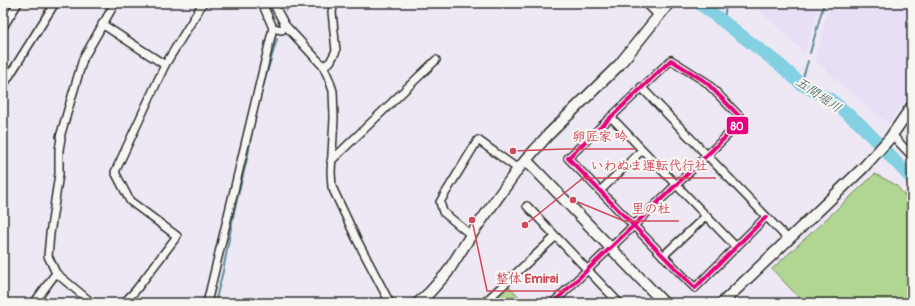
<svg xmlns="http://www.w3.org/2000/svg" width="915" height="306" viewBox="0 0 915 306" font-family="Pangolin,'Klee One',sans-serif">
<style>
.built{fill:#e8dff6}
.green{fill:#b1d691;stroke:#6e805e}
.lines{fill:none;stroke-linecap:round;stroke-linejoin:round}
.stream{stroke:#5f8e98;stroke-width:2}
.river{stroke:#82d0e1;stroke-width:13}
.street-casing{stroke:#2b2b2b;stroke-width:10}
.secondary-casing{stroke:#2b2b2b;stroke-width:13}
.street{stroke:#f6f6f2;stroke-width:7}
.secondary{stroke:#f6f6f2;stroke-width:10}
.bus-1-casing{stroke:#f6f6f2;stroke-width:7}
.bus-1{stroke:#e5007d;stroke-width:4}
.labels{text-anchor:middle;stroke-width:4;stroke-linejoin:round;paint-order:stroke}
.water-label{font-size:13px;font-style:italic;fill:#415458;stroke:#f6f6f2}
.leader{fill:none;stroke:#d1495b;stroke-width:1.5}
.callout-dot{fill:#d1495b;stroke:#f6f6f2;stroke-width:1.5}
.callout-label{font-size:13px;text-anchor:middle;font-weight:bold;fill:#d1495b;stroke:#f6f6f2;stroke-width:4;stroke-linejoin:round;paint-order:stroke}
.line-badge{stroke:#f6f6f2;stroke-width:1.5}
.badge-label{font-size:11px;text-anchor:middle;font-weight:bold;fill:#fff}
</style>
<rect width="100%" height="100%" fill="#eee8f4"/>
<filter id="ink" filterUnits="userSpaceOnUse"><feTurbulence type="fractalNoise" baseFrequency=".025" numOctaves="2"/><feDisplacementMap in="SourceGraphic" scale="8" xChannelSelector="R" yChannelSelector="G"/><feConvolveMatrix kernelMatrix="1 2 1 2 8 2 1 2 1" color-interpolation-filters="sRGB"/></filter>
<g filter="url(#ink)">
<g class="built">
<path d="M755,3H820L805,53L762,13Z"/>
<path d="M833,3H912V88L890,123L887,122L870,110L815,60L827,13Z"/>
</g>
<g class="green">
<path d="M875,174L896,185L912,204V303H804L772,269Z"/>
<path d="M509,286L525,303H490Z"/>
</g>
<g class="lines">
<g class="stream">
<path d="M286,11L290,3"/>
<path d="M724,22L726,3"/>
<path d="M810,53L824,3"/>
<path d="M801,84L808,61"/>
<path d="M263,86L277,39"/>
<path d="M215,303L223,271L234,212L248,155L252,131"/>
</g>
<path class="river" d="M699,3L780,65L801,84L831,100L860,124L912,179"/>
<g class="street-casing">
<g id="street">
<path d="M262,3L273,28"/>
<path d="M273,3L285,25L323,66L329,79L333,91L334,118L331,172L332,187L356,238L390,303"/>
<path d="M646,3L659,16"/>
<path d="M102,24L165,65"/>
<path d="M3,27L18,3"/>
<path d="M323,66L330,62L336,51L332,12L334,3"/>
<path d="M3,86L55,3"/>
<path d="M641,87L789,240"/>
<path d="M611,117L736,247"/>
<path d="M892,135L912,156"/>
<path d="M331,161L436,60"/>
<path d="M600,191L642,150"/>
<path d="M527,206L619,303"/>
<path d="M471,235L443,212L440,202L478,140L518,169"/>
<path d="M663,256L706,216"/>
<path d="M34,303L56,273"/>
<path d="M92,303L56,273L48,256L50,234L59,174V150L61,138L60,137L83,59L115,3"/>
<path d="M124,303L136,290L177,236L130,201L115,172L165,65L203,3"/>
<path d="M207,303L273,28L282,30L285,25"/>
<path d="M484,303L555,237"/>
<path d="M553,303C616,242 680,182 743,120L706,82L671,60L568,158C610,201 652,245 695,288L766,217"/>
</g>
</g>
<g class="secondary-casing">
<g id="secondary">
<path d="M526,160L664,303"/>
<path d="M418,303L429,293L447,273L471,235L518,169L548,135L619,65L669,3"/>
<path d="M722,303L863,168L890,138L912,106"/>
</g>
</g>
<use href="#street" class="street"/>
<use href="#secondary" class="secondary"/>
<g class="bus-1-casing">
<path id="bus-1" d="M553,303C616,242 680,182 743,120L706,82L671,60L568,158C610,201 652,245 695,288L766,217"/>
</g>
<use href="#bus-1" class="bus-1"/>
</g>
</g>
<g class="labels">
<g class="water-label">
<text transform="translate(819 94) rotate(34)" y="5">五間堀川</text>
</g>
</g>
<path class="leader" d="M513 151L564 149H635M525 225L583 178H716M573 200L624 221H679M472 220L487 291H566"/>
<g class="callout-dot">
<circle cx="513" cy="151" r="4"/>
<circle cx="525" cy="225" r="4"/>
<circle cx="573" cy="200" r="4"/>
<circle cx="472" cy="220" r="4"/>
</g>
<g class="callout-label">
<text x="600" y="141">卵匠家 吟</text>
<text x="649" y="170">いわぬま運転代行社</text>
<text x="651" y="213">里の杜</text>
<text x="527" y="283">整体 Emirai</text>
</g>
<rect class="line-badge" x="726" y="116" width="23" height="19" rx="4" fill="#e5007d"/>
<g class="badge-label">
<text x="737" y="130">80</text>
</g>
<rect width="915" height="306" fill="none" stroke="#f6f6f2" stroke-width="16"/>
<rect x="8" y="8" width="899" height="290" fill="none" stroke="#2b2b2b" stroke-width="1.5" filter="url(#ink)"/>
</svg>
